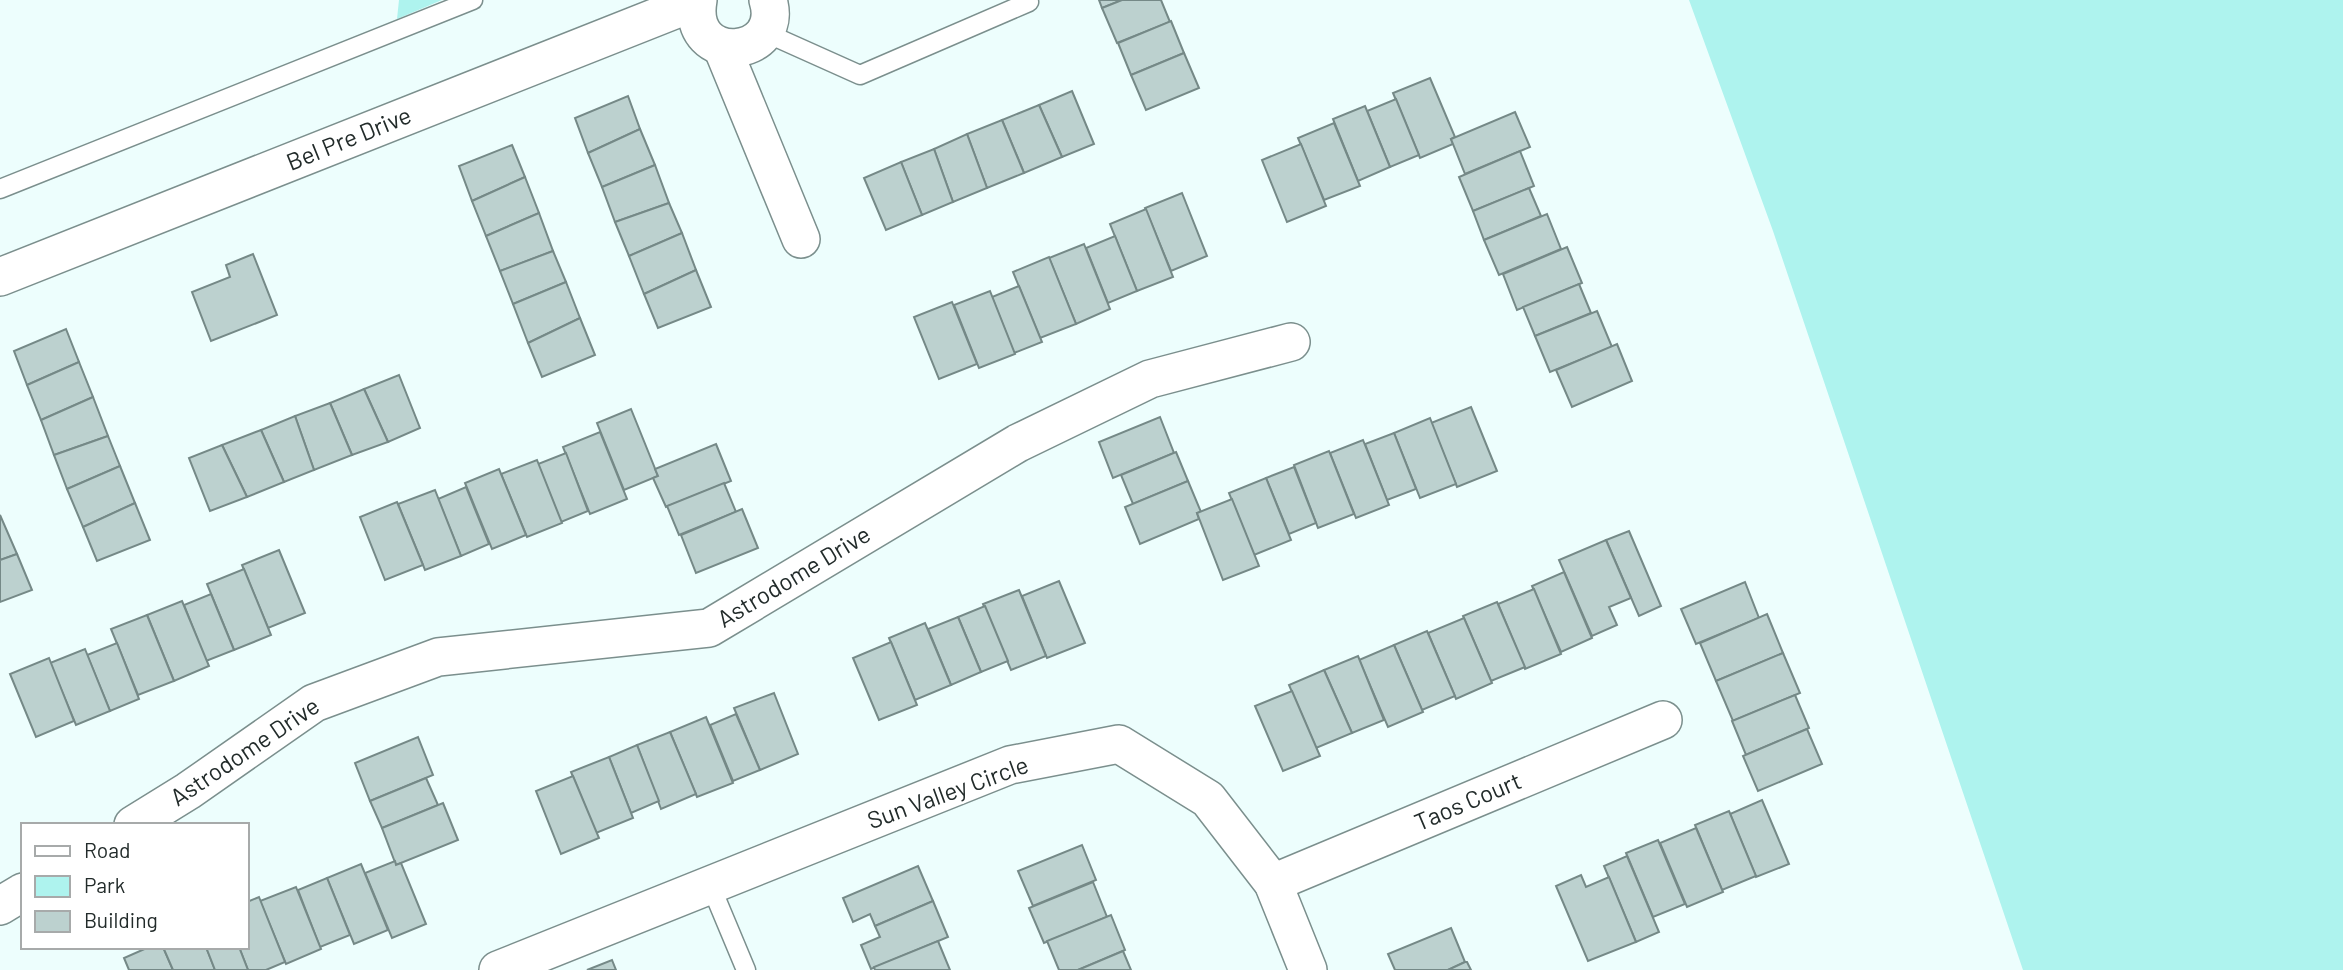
<svg xmlns="http://www.w3.org/2000/svg" width="2343" height="970" viewBox="0 0 2343 970" font-family="Barlow,sans-serif">
<style>
.green{fill:#aef3ee}
.building{fill:#bcd1cf;stroke:#758987;stroke-width:2}
.lines{fill:none;stroke-linecap:round;stroke-linejoin:round}
.lane-casing{stroke:#7b8f8d;stroke-width:21}
.street-casing{stroke:#7b8f8d;stroke-width:40}
.lane{stroke:#fff;stroke-width:18}
.street{stroke:#fff;stroke-width:37}
.labels{text-anchor:middle;stroke-width:5;stroke-linejoin:round;paint-order:stroke}
.street-label{font-size:24px;fill:#222b2a;stroke:#fff}
</style>
<rect width="100%" height="100%" fill="#edfefd"/>
<g class="green">
<path d="M399,0H442L397,19Z"/>
<path d="M1689,0H2343V970H2023L1773,231Z"/>
</g>
<g class="building">
<path d="M1099,0H1122L1102,8Z"/>
<path d="M1122,0H1161L1170,22L1117,43L1102,8Z"/>
<path d="M1171,21L1184,53L1131,75L1118,43Z"/>
<path d="M1184,53L1199,88L1146,110L1131,75Z"/>
<path d="M1430,78L1455,137L1451,139L1453,144L1420,158L1393,93Z"/>
<path d="M1072,91L1094,144L1062,157L1039,105Z"/>
<path d="M628,96L640,129L588,153L575,118Z"/>
<path d="M1396,99L1419,155L1390,167L1367,111Z"/>
<path d="M1039,105L1062,157L1024,173L1002,120Z"/>
<path d="M1365,106L1390,167L1358,181L1333,119Z"/>
<path d="M1515,112L1530,147L1465,174L1451,139Z"/>
<path d="M1002,120L1024,173L987,188L967,134Z"/>
<path d="M1334,123L1360,186L1324,200L1298,138Z"/>
<path d="M640,129L655,165L602,187L588,153Z"/>
<path d="M967,134L987,188L953,202L934,149Z"/>
<path d="M1301,144L1326,206L1287,222L1262,160Z"/>
<path d="M512,145L525,177L472,201L459,166Z"/>
<path d="M934,149L953,202L922,215L901,162Z"/>
<path d="M1520,151L1534,186L1473,211L1459,177Z"/>
<path d="M901,162L922,215L886,230L864,178Z"/>
<path d="M655,165L669,203L615,222L602,187Z"/>
<path d="M525,177L539,213L486,236L472,201Z"/>
<path d="M1529,188L1541,216L1484,240L1473,211Z"/>
<path d="M1182,193L1207,256L1171,271L1145,208Z"/>
<path d="M669,203L682,233L629,256L615,222Z"/>
<path d="M1146,209L1173,277L1137,291L1110,224Z"/>
<path d="M539,213L553,251L500,271L486,236Z"/>
<path d="M1547,214L1561,249L1499,275L1484,240Z"/>
<path d="M682,233L696,270L644,294L629,256Z"/>
<path d="M1115,236L1137,291L1108,303L1086,248Z"/>
<path d="M1084,244L1110,309L1076,324L1049,258Z"/>
<path d="M1567,247L1582,283L1517,310L1503,274Z"/>
<path d="M553,251L566,282L513,304L500,271Z"/>
<path d="M253,254L277,315L211,341L192,292L230,277L226,265Z"/>
<path d="M1049,257L1076,324L1040,338L1013,272Z"/>
<path d="M696,270L711,307L658,328L644,294Z"/>
<path d="M566,282L580,318L528,343L513,304Z"/>
<path d="M1579,284L1591,313L1535,336L1523,307Z"/>
<path d="M1019,286L1042,342L1014,353L992,297Z"/>
<path d="M990,291L1015,354L979,368L954,305Z"/>
<path d="M952,302L977,364L939,379L914,317Z"/>
<path d="M1597,311L1612,347L1550,372L1535,336Z"/>
<path d="M580,318L595,355L542,377L528,343Z"/>
<path d="M66,329L79,362L27,385L14,351Z"/>
<path d="M1617,344L1632,381L1572,407L1556,370Z"/>
<path d="M79,362L93,397L41,420L27,385Z"/>
<path d="M399,375L420,428L388,442L364,389Z"/>
<path d="M364,389L388,442L352,455L330,403Z"/>
<path d="M93,397L108,436L54,455L41,420Z"/>
<path d="M330,403L352,455L314,470L295,416Z"/>
<path d="M1471,407L1497,471L1457,487L1431,423Z"/>
<path d="M631,409L658,476L624,490L597,423Z"/>
<path d="M295,416L314,470L284,482L261,430Z"/>
<path d="M1160,417L1174,453L1113,478L1099,442Z"/>
<path d="M1430,418L1456,484L1420,498L1394,433Z"/>
<path d="M261,430L284,482L247,497L222,445Z"/>
<path d="M600,432L627,499L590,514L563,447Z"/>
<path d="M1394,433L1416,489L1387,500L1365,444Z"/>
<path d="M108,436L120,466L67,489L54,455Z"/>
<path d="M1363,440L1389,505L1356,518L1330,453Z"/>
<path d="M716,444L731,481L666,507L653,478L658,476L655,469Z"/>
<path d="M222,445L247,497L210,511L189,458Z"/>
<path d="M1329,451L1354,514L1318,528L1294,465Z"/>
<path d="M1176,452L1188,481L1133,504L1121,475Z"/>
<path d="M566,453L588,511L561,522L538,464Z"/>
<path d="M537,460L562,523L527,537L501,474Z"/>
<path d="M120,466L135,503L83,527L67,489Z"/>
<path d="M1294,467L1316,523L1289,534L1266,478Z"/>
<path d="M499,469L526,535L492,549L465,483Z"/>
<path d="M1266,478L1291,540L1254,555L1229,493Z"/>
<path d="M1188,481L1201,512L1197,513L1199,519L1140,544L1125,507Z"/>
<path d="M724,483L736,512L679,535L667,506Z"/>
<path d="M466,487L489,544L461,556L438,499Z"/>
<path d="M435,490L461,556L425,570L398,504Z"/>
<path d="M1232,499L1259,566L1223,580L1197,513Z"/>
<path d="M397,502L423,565L385,580L360,517Z"/>
<path d="M135,503L150,540L97,561L83,527Z"/>
<path d="M742,509L758,548L696,573L681,535Z"/>
<path d="M0,515L17,554L0,560Z"/>
<path d="M1629,531L1661,606L1639,616L1606,540Z"/>
<path d="M1606,540L1631,598L1609,607L1617,625L1592,636L1559,560Z"/>
<path d="M279,550L305,613L268,628L242,565Z"/>
<path d="M17,554L32,590L0,602V560Z"/>
<path d="M244,569L271,635L234,650L207,584Z"/>
<path d="M1564,572L1592,638L1561,652L1532,586Z"/>
<path d="M1059,581L1085,643L1047,658L1022,596Z"/>
<path d="M1745,582L1759,618L1696,644L1681,609Z"/>
<path d="M1534,589L1561,654L1525,669L1498,604Z"/>
<path d="M1019,590L1046,656L1011,670L983,604Z"/>
<path d="M211,594L234,650L206,661L184,605Z"/>
<path d="M182,601L209,666L174,681L147,615Z"/>
<path d="M1497,602L1525,667L1491,681L1463,616Z"/>
<path d="M985,606L1008,661L981,672L958,617Z"/>
<path d="M1767,614L1783,653L1716,681L1700,643Z"/>
<path d="M147,615L174,681L138,695L111,629Z"/>
<path d="M958,617L981,672L951,685L928,629Z"/>
<path d="M1464,618L1492,683L1456,699L1428,633Z"/>
<path d="M925,623L951,685L915,700L889,638Z"/>
<path d="M1427,631L1455,696L1422,710L1394,645Z"/>
<path d="M891,642L917,705L879,720L853,658Z"/>
<path d="M117,643L139,699L110,711L87,655Z"/>
<path d="M1394,645L1423,712L1388,727L1359,660Z"/>
<path d="M85,649L110,711L76,725L50,663Z"/>
<path d="M1783,653L1800,693L1733,721L1716,681Z"/>
<path d="M1358,656L1384,720L1352,733L1324,670Z"/>
<path d="M49,658L74,721L36,737L10,674Z"/>
<path d="M1324,670L1352,733L1316,748L1289,685Z"/>
<path d="M1292,691L1320,756L1283,771L1255,706Z"/>
<path d="M774,693L798,754L760,770L734,708Z"/>
<path d="M1795,695L1809,728L1746,755L1732,721Z"/>
<path d="M736,714L760,770L733,781L710,725Z"/>
<path d="M706,717L733,783L697,797L670,732Z"/>
<path d="M1807,729L1822,764L1758,791L1743,756Z"/>
<path d="M670,732L696,794L661,809L637,745Z"/>
<path d="M418,737L433,775L370,801L355,763Z"/>
<path d="M637,745L659,801L631,813L609,757Z"/>
<path d="M609,757L633,818L596,833L571,772Z"/>
<path d="M573,776L599,838L561,854L536,791Z"/>
<path d="M426,778L438,805L382,828L370,801Z"/>
<path d="M1762,800L1789,864L1756,877L1730,814Z"/>
<path d="M443,803L458,840L396,865L382,828Z"/>
<path d="M1729,811L1756,876L1722,890L1695,825Z"/>
<path d="M1696,828L1723,892L1687,907L1660,843Z"/>
<path d="M1658,840L1685,904L1653,917L1626,853Z"/>
<path d="M1082,845L1096,880L1033,906L1018,871Z"/>
<path d="M1627,856L1659,932L1636,942L1604,866Z"/>
<path d="M395,861L396,865L401,863L426,924L392,938L365,873Z"/>
<path d="M361,864L388,930L354,944L327,878Z"/>
<path d="M918,866L933,901L875,926L870,914L853,922L843,898Z"/>
<path d="M1581,875L1586,887L1609,877L1636,942L1588,961L1556,886Z"/>
<path d="M327,878L350,935L320,947L298,890Z"/>
<path d="M1093,882L1107,917L1044,943L1029,908Z"/>
<path d="M296,887L321,949L286,964L260,901Z"/>
<path d="M259,897L285,962L266,970H248L239,947H247V902Z"/>
<path d="M933,901L948,937L871,969L861,945L880,937L875,926Z"/>
<path d="M1111,915L1125,950L1078,970H1059L1047,941Z"/>
<path d="M1451,928L1465,962L1448,970H1395L1388,954Z"/>
<path d="M938,941L950,970H875L874,967Z"/>
<path d="M149,947H163L173,970H129L124,958Z"/>
<path d="M163,947H206L215,970H173Z"/>
<path d="M206,947H239L248,970H215Z"/>
<path d="M1123,951L1131,970H1078Z"/>
<path d="M612,960L616,970H587Z"/>
<path d="M1465,962H1467L1471,970H1448Z"/>
</g>
<g class="lines">
<g class="lane-casing">
<g id="lane">
<path d="M764,32L860,75L1029,2"/>
<path d="M0,189L473,0"/>
<path d="M710,884L746,970"/>
</g>
</g>
<g class="street-casing">
<g id="street">
<path d="M698,0C686,68 786,59 768,0"/>
<path d="M722,47L801,239"/>
<path d="M0,277L697,1"/>
<path d="M133,825L188,791L314,703L438,657L709,628L1018,443L1150,379L1291,342"/>
<path d="M1273,883L1663,720"/>
<path d="M0,906L23,892"/>
<path d="M498,970L1010,765L1119,744L1208,799L1273,883L1308,970"/>
</g>
</g>
<use href="#lane" class="lane"/>
<use href="#street" class="street"/>
</g>
<g class="labels">
<g class="street-label">
<text transform="translate(349 139) rotate(-22)" y="8">Bel Pre Drive</text>
<text transform="translate(794 577) rotate(-31)" y="8">Astrodome Drive</text>
<text transform="translate(245 752) rotate(-34)" y="8">Astrodome Drive</text>
<text transform="translate(948 793) rotate(-20)" y="8">Sun Valley Circle</text>
<text transform="translate(1468 802) rotate(-23)" y="8">Taos Court</text>
</g>
</g>
<rect x="21" y="823" width="228" height="126" fill="#ffffff" stroke="#a7aaaa" stroke-width="2"/>
<rect x="35" y="846" width="35" height="10" fill="#ffffff" stroke="#a7aaaa" stroke-width="2"/>
<text x="84" y="858" font-size="21" fill="#222b2a">Road</text>
<rect x="35" y="876" width="35" height="21" fill="#aef3ee" stroke="#a7aaaa" stroke-width="2"/>
<text x="84" y="893" font-size="21" fill="#222b2a">Park</text>
<rect x="35" y="911" width="35" height="21" fill="#bcd1cf" stroke="#a7aaaa" stroke-width="2"/>
<text x="84" y="928" font-size="21" fill="#222b2a">Building</text>
</svg>
